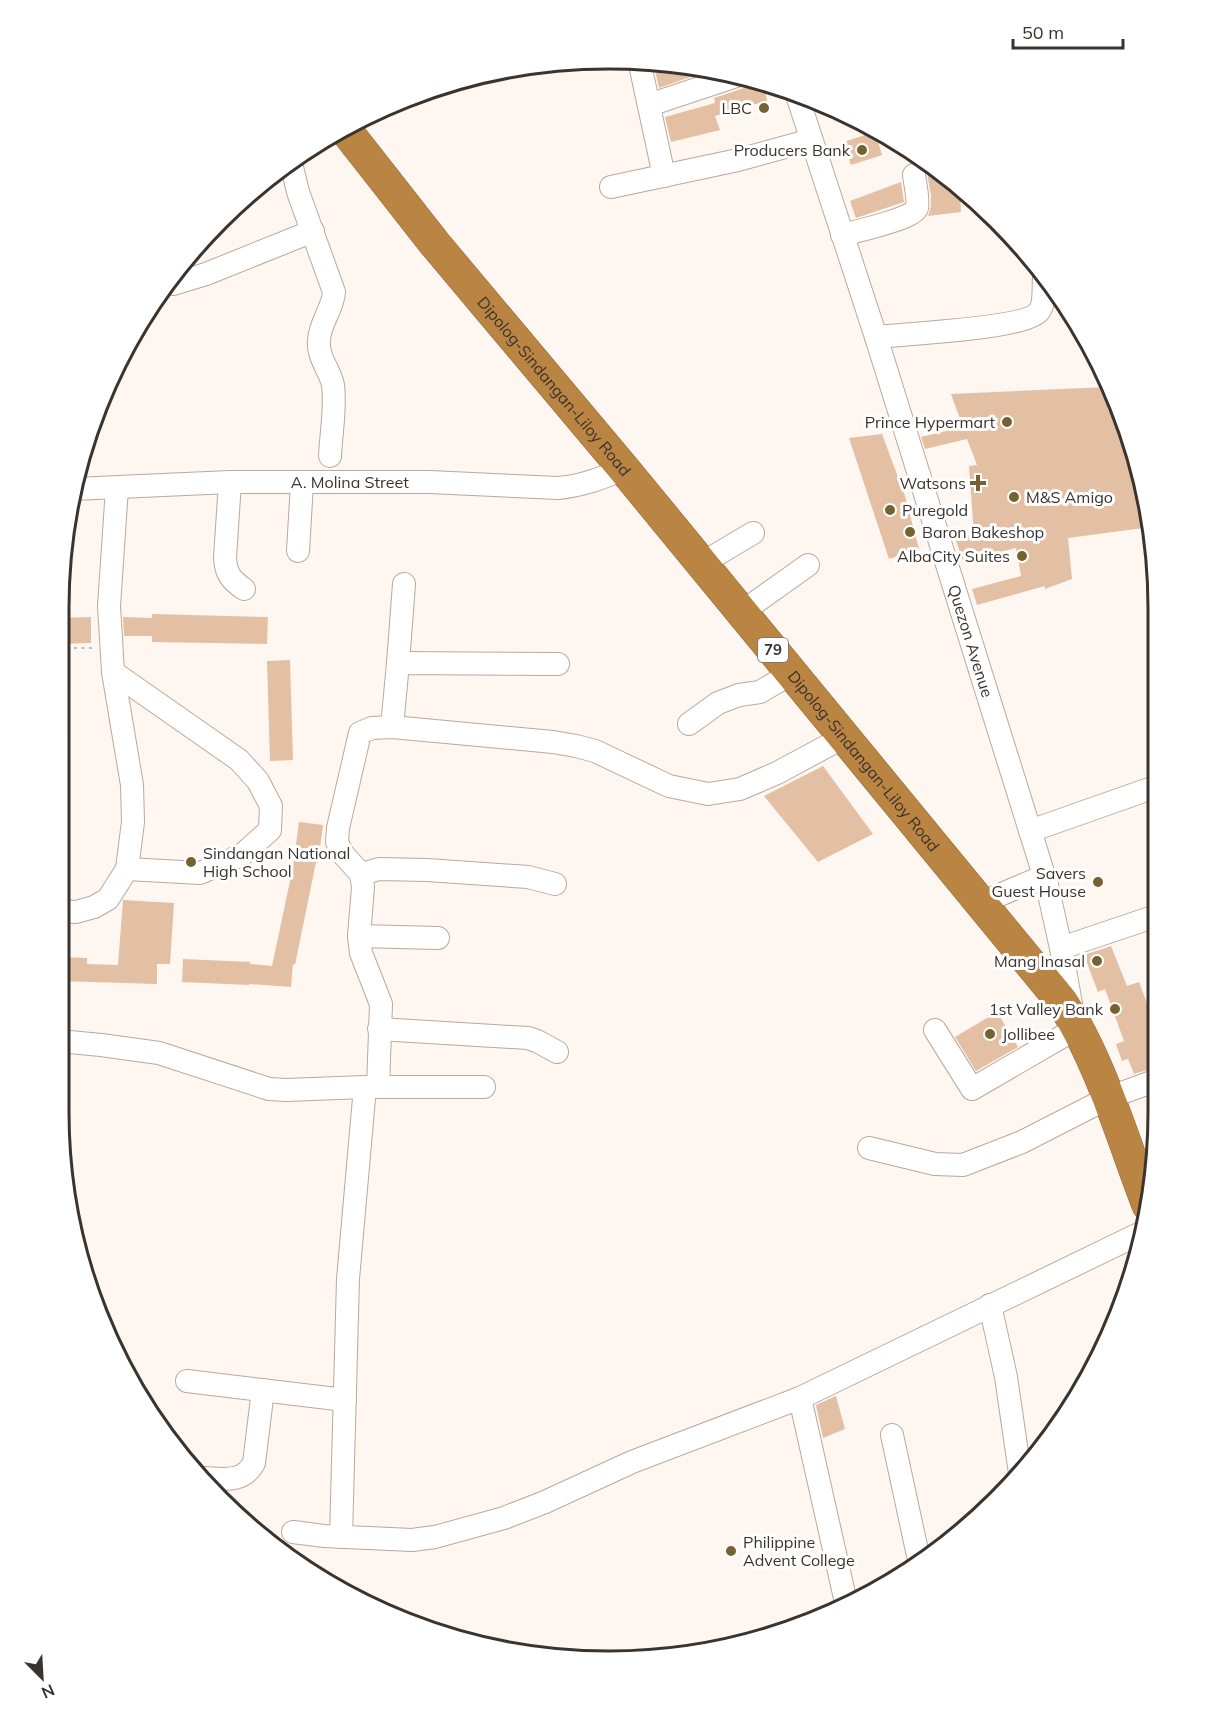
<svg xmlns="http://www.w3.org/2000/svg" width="1217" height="1720" viewBox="0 0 1217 1720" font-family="Mulish,sans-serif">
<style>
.building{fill:#e3bfa4}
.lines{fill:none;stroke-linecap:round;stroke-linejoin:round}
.minor-casing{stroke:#bca89a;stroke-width:24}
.highway-casing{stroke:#8e683b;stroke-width:33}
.path{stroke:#c2bab4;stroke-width:2;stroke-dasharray:3 4.5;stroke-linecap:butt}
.minor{stroke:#fff;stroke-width:22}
.highway{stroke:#ba8443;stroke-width:32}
.poi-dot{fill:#766231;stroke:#fff;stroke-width:2}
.labels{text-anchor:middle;stroke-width:6;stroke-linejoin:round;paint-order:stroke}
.shield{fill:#fff;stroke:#76706c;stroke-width:1.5}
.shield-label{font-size:15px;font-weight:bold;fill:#3b332d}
.poi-label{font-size:16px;fill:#3b332d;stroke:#fff;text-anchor:end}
.street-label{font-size:16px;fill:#3b332d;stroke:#fff}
.rim{fill:none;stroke:#3b332d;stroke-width:3}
</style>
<rect width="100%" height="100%" fill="#fef6f0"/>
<g class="building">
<path d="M653,61L707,70H710L659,88Z"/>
<path d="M752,78L764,82L767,101L715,116L720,130L671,142L665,117L715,103L714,98L744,88L749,83Z"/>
<path d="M875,132L882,155L851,165L843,142Z"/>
<path d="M922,159L943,172L960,187L961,212L928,216L931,206V195L927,173L922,165Z"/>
<path d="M901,182L904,202L856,218L850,201Z"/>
<path d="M1108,387L1151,527L1068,538L1072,579L1045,589V586L977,605L972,589L1021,576L1016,548L963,561L955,538L974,534L969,466L977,465L967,439L925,449L921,437L963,427L951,394Z"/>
<path d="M882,434L905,496L919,549L889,559L849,438Z"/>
<path d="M152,614L268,617L267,644L152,642V636H124L123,617L152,618Z"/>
<path d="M91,617V643L58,644V618Z"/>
<path d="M290,660L293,760L270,761L267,661Z"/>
<path d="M823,766L873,834L818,862L764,796Z"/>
<path d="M299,822L323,825L318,863L316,862L295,965L293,964L291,987L249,984V985L182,982L183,959L250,962V964L272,966L293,867Z"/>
<path d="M123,900L174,903L170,964H157V984L58,981V957L87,958V964L118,965Z"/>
<path d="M1111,946L1127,986L1139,982L1157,1030V1067L1134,1074L1128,1059L1122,1061L1116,1044L1124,1041L1105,989L1098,992L1084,955Z"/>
<path d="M997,1012L1018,1047L976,1071L955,1037Z"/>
<path d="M836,1396L845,1429L823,1438L816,1405Z"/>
</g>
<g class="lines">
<g class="minor-casing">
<g id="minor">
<path d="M639,60L664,176"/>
<path id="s1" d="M797,95L876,337L1047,885L1061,948L1073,1015"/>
<path d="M649,105L739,75"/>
<path d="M291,163L298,192L334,292C333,309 320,322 319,340C317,357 330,370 333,385C336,408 331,433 330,456"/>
<path d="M611,187L738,160L811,140"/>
<path d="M842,235C854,232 915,218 917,208C919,199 915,184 914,175"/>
<path d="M173,284L206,274L313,231"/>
<path d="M876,337C902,334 1029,329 1040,310C1045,302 1043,288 1044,278"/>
<path d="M230,482L225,558C226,574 231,580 244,589"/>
<path id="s2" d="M74,489L230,482H429L558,488C582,486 602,478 624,469"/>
<path d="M298,551L302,483"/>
<path d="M701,564L753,533"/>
<path d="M742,612L808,565"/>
<path d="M398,663L404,584"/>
<path d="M113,672L239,760L258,781L271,806L270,830L242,855L200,873L127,869"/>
<path d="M689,724L718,703L739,695L760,692L792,673"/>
<path d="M392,727L398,663L558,664"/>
<path d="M1030,831L1155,787"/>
<path d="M361,874L379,869L427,870L528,877L555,884"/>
<path d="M981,903L1044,876"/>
<path d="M59,911L76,912L94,907L108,899L127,869L133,822L132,785L113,672L109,606L117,488"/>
<path d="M359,936L438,938"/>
<path d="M1061,948L1156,916"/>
<path d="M379,1029L528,1038L537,1041L557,1052"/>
<path d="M935,1030L972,1089L1077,1028"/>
<path d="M59,1041L101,1045L159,1053L269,1089L286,1090L365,1087H484"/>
<path d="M378,1087L381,1004L361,953L359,936L363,887L361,874L342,853L337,842L338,828L360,733L372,728L392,727L553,742L576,746L595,751L669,786L708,794L740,789L777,773L844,737"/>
<path d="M869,1148L935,1164L963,1165L1022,1142L1108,1098L1157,1080"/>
<path d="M990,1305L1006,1377L1020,1473"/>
<path d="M187,1381L345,1400"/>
<path d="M800,1398L847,1607"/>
<path d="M892,1435L919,1560"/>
<path d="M205,1478C224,1479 243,1483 254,1463L263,1390"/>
<path d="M293,1532L324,1536L412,1540L435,1537L504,1518L545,1502L632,1462L800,1398L1143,1232"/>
<path d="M341,1537L348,1279L365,1087"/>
</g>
</g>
<g class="highway-casing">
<g id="highway">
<path id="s3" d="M344,128L435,244L624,469L1062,1002C1101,1062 1122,1138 1148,1205"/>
</g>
</g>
<path class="path" d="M59,648H93"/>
<use href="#minor" class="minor"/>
<use href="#highway" class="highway"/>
</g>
<g class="poi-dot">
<circle cx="764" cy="108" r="6"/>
<circle cx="862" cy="150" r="6"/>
<circle cx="1007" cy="422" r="6"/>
<path d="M975 474h6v6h6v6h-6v6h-6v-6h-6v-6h6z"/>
<circle cx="1014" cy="497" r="6"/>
<circle cx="890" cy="510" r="6"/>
<circle cx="910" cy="532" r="6"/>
<circle cx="1022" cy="556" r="6"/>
<circle cx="191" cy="862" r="6"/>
<circle cx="1098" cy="882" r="6"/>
<circle cx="1097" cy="961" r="6"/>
<circle cx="1115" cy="1009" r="6"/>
<circle cx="990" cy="1034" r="6"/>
<circle cx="731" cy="1551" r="6"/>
</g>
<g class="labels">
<rect class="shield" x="758" y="638" width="30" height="24" rx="4.5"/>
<g class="shield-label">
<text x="773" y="655">79</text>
</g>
<g class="poi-label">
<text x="752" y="114">LBC</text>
<text x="850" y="156">Producers Bank</text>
<text x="995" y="428">Prince Hypermart</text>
<text x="966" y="489">Watsons</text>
<text x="1026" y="503" text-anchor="start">M&amp;S Amigo</text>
<text x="902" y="516" text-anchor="start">Puregold</text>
<text x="922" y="538" text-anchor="start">Baron Bakeshop</text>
<text x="1010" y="562">AlbaCity Suites</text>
<text x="203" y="859" text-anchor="start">Sindangan National<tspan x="203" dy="18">High School</tspan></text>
<text x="1086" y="879">Savers<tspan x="1086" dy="18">Guest House</tspan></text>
<text x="1085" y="967">Mang Inasal</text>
<text x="1103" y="1015">1st Valley Bank</text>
<text x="1002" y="1040" text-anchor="start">Jollibee</text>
<text x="743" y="1548" text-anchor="start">Philippine<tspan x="743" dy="18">Advent College</tspan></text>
</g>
<g class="street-label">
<text dy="6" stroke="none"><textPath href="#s3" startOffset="333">Dipolog-Sindangan-Liloy Road</textPath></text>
<text dy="6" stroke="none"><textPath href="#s2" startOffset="276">A. Molina Street</textPath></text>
<text dy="6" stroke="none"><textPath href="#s1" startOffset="573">Quezon Avenue</textPath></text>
<text dy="6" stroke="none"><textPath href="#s3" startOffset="819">Dipolog-Sindangan-Liloy Road</textPath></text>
</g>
</g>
<path d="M0 0H1217V1720H0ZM608 69H609A539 539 0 0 1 1148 608V1112A539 539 0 0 1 609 1651H608A539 539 0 0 1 69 1112V608A539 539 0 0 1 608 69Z" fill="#fff" fill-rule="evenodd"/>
<path class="rim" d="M608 69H609A539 539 0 0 1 1148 608V1112A539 539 0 0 1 609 1651H608A539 539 0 0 1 69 1112V608A539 539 0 0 1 608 69Z"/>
<g transform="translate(42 1678) rotate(156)" stroke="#ffffff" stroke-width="4.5" paint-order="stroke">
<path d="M0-4.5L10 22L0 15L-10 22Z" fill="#3b332d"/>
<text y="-9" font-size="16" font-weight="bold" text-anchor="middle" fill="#3b332d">N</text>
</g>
<path d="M1013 39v9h110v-9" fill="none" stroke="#3b332d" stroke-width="3"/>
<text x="1022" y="39" font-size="18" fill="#3b332d" stroke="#ffffff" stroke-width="4.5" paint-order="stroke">50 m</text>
</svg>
